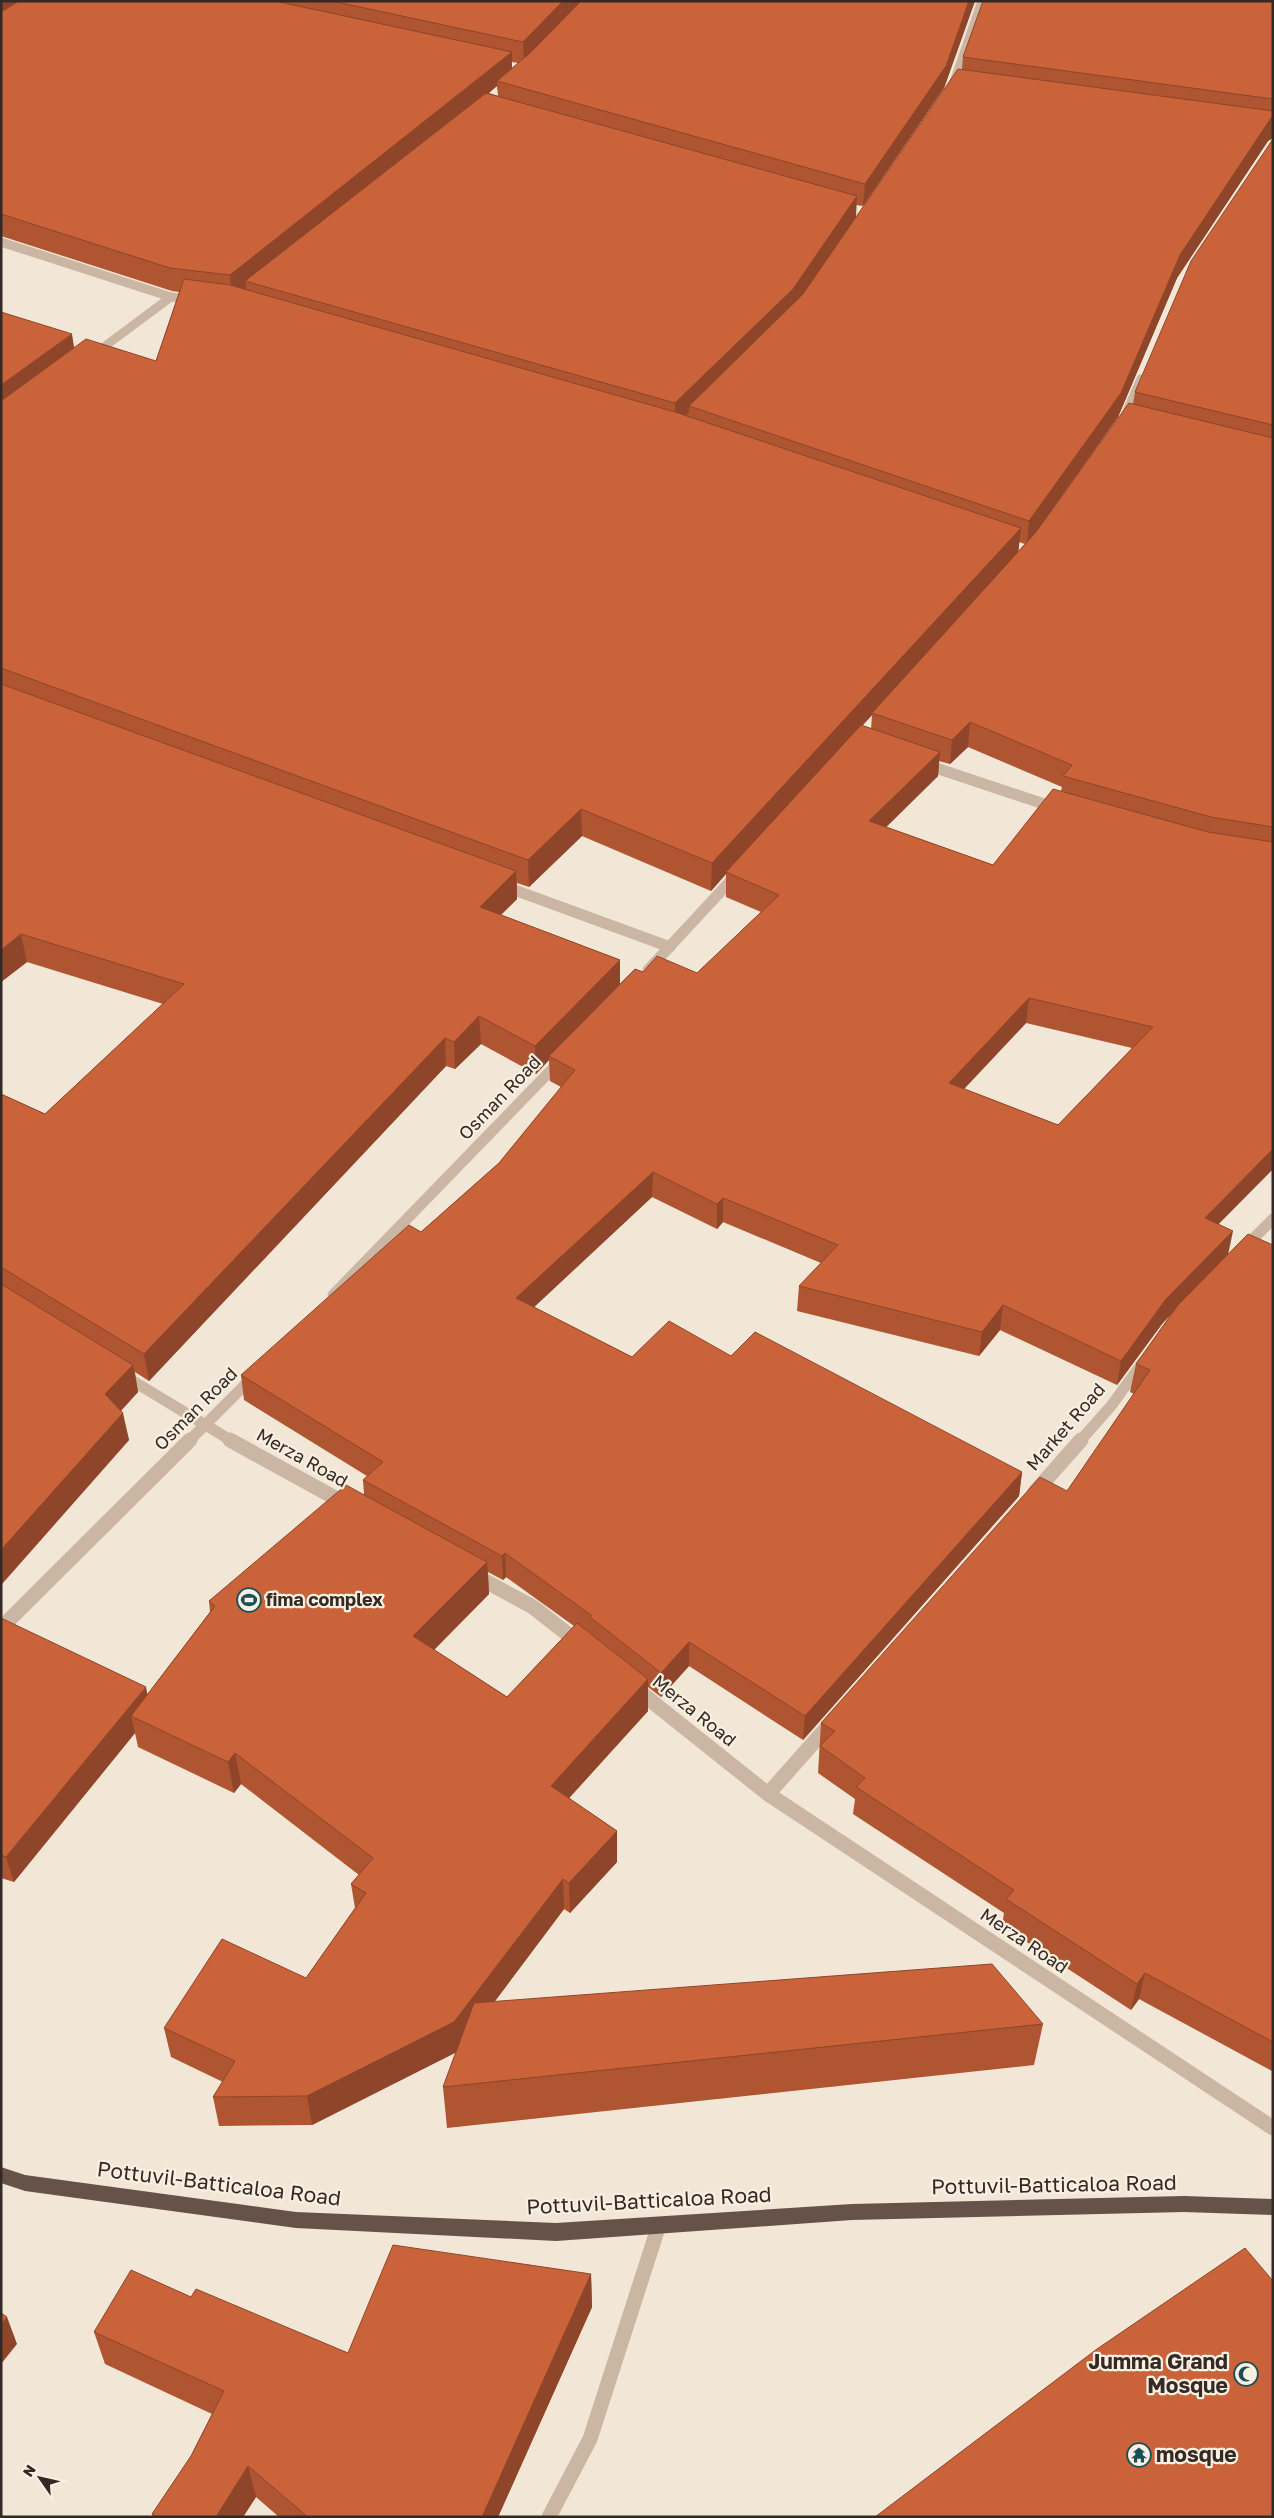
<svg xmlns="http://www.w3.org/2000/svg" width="1274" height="2518" viewBox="0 0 1274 2518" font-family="'Golos Text',sans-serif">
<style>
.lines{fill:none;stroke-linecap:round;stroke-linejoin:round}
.minor-far2{stroke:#cab6a2;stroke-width:9}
.minor-far1{stroke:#cab6a2;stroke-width:11}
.minor{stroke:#cab6a2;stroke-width:15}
.trunk{fill:#665248;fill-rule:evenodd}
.wall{fill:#af5532;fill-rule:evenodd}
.shaded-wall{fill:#8e4529}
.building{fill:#cb633a;stroke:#8e4529;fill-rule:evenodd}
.labels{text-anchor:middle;stroke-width:4.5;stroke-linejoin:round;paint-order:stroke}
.street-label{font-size:18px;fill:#342a25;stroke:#f9f0e2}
.poi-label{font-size:18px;font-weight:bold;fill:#342a25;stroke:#f9f0e2;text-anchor:start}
.near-street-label{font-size:21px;fill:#342a25;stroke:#f9f0e2}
.near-poi-label{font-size:21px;font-weight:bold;fill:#342a25;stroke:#f9f0e2;text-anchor:end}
</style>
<rect width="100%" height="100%" fill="#f2e6d6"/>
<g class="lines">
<g class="minor-far2">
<path d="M953,85L982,1"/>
<path d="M1,242L171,297"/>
<path d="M93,355L171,297L194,300"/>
<path d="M1124,418L1141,379"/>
</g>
<g class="minor-far1">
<path d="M924,764L1056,808"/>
<path d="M501,885L670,947"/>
<path d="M648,970L736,875"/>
<path d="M1244,1248L1273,1219"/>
<path d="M333,1295L561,1060"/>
<path d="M123,1375L232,1441"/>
<path d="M189,1441L254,1376"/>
<path d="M1080,1441L1111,1406L1143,1362"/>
</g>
<g class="minor">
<path d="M230,1440L348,1505"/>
<path d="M1035,1492L1081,1440"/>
<path d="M474,1575L533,1607L579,1643"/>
<path d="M1,1628L190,1440"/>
<path d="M635,1688L768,1794L1273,2128"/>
<path d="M768,1794L831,1723"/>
<path d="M549,2517L590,2439L659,2225"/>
</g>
<path class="trunk" d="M1,2167L25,2175L296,2212L556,2223L852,2204L1184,2196L1273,2199V2215L1184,2212L852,2220L556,2241L296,2228L25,2191L1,2183Z"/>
</g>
<g class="wall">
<path d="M1,1H975L944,88L863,206L856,205V217L962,69L963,57L1273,1V138L1268,141L1177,278L1118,417L1032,537L1133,404L1135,392L1273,139V1169L1218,1224L1228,1255L1273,1245L1272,2071L1139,1999L1131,2010L1002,1926L1004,1913L853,1814L855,1799L818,1773L821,1723L1067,1491L1134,1394L1130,1392L1136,1364L1175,1309L1162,1324L1117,1385L1000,1330L979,1356L797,1311L799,1286L821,1263L723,1222L717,1229L652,1197L534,1307L632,1357L731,1356L1022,1472L1019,1496L803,1740L689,1666L661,1697L648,1687V1711L569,1798L617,1831V1862L570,1913L564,1909L494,2002L1043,2024L1034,2065L447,2128L443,2087L456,2052L312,2125L219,2126L213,2097L223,2082L171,2057L164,2028L306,1978L355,1908L351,1884L359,1875L241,1784L234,1793L138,1747L135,1733L14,1882L1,1878V1618L147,1695L210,1612L209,1601L364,1494L363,1480L367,1476L244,1400L241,1375L421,1232L499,1163L561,1087L550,1081L549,1060L536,1074L481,1044L455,1069L446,1066L149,1381L135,1372L138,1392L121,1411L129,1440L1,1585V1094L45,1114L163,1004L27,962L1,982V312L74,348L156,361L179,292L172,291L1,236ZM512,62L518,63L512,68ZM497,86L498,96L489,93ZM1019,542L1025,544L1018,552ZM872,715L871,729L862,726ZM968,747L1062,787L1061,791L993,865L886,827L938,776L939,761L950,764ZM582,836L711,891L726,874V897L761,912L697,973L643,972L620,984V960L501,915L517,899V883L529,887ZM1026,1023L1132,1048L1058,1125L964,1089ZM488,1572L503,1580L506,1577L574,1626L507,1697L434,1650L489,1594Z"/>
<path d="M591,2274L592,2307L498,2517H279L256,2497L243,2517H153L152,2514L191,2456L212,2414L105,2364L94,2332L191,2297L348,2353Z"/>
</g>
<g class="shaded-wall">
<path d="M1,1H33L1,21Z"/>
<path d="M563,1H585L524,64L523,42Z"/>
<path d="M969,1H975L944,88L863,206L865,184Z"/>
<path d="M512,52V74L497,81V86L252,283L245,281L246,288L232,298L230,275Z"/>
<path d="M1273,117V138L1268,141L1177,278L1118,417L1027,545L1029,521L1180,255L1271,118Z"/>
<path d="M857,196L856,217L792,310L689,406V412L675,425V403Z"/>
<path d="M72,334L76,360L1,415V385Z"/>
<path d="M1021,528L1018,555L872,713V715L727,873L726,872V874L711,891L712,863Z"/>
<path d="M970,722L968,747L950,764L952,740Z"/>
<path d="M940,752L938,776L868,845L869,821Z"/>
<path d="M581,809L582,836L529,887L528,860Z"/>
<path d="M516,871L517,899L481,934L480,907Z"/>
<path d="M21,934L27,962L1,982V950Z"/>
<path d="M620,960V988L549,1056V1060L536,1074L535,1046Z"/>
<path d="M1029,998L1026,1023L946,1108L949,1083Z"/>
<path d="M479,1016L481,1044L455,1069L454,1042Z"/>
<path d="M445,1038L446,1066L149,1381L144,1354Z"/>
<path d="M1273,1149V1169L1200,1243L1205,1218Z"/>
<path d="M653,1172L652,1197L517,1323L516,1298Z"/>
<path d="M723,1198V1222L717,1229V1204Z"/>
<path d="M1233,1231L1228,1255L1162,1324L1117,1385L1121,1361L1166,1299Z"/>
<path d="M1003,1305L1000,1330L979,1356L982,1332Z"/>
<path d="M133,1365L138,1392L110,1422L105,1394Z"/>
<path d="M123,1413L129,1440L1,1585V1550Z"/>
<path d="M1022,1472L1019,1496L803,1740L805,1716Z"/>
<path d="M505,1553L506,1577L503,1580L502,1556Z"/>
<path d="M487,1562L489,1594L416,1668L413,1636Z"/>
<path d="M689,1642V1666L661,1697V1673Z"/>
<path d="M648,1679V1711L552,1817L551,1786Z"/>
<path d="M146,1687L151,1713L131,1716L135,1733L14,1882L6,1857Z"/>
<path d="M235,1753L241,1784L234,1793L228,1762Z"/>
<path d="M617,1831V1862L570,1913L569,1883Z"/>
<path d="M563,1879L564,1909L457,2052L312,2125L307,2096Z"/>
<path d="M1145,1973L1139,1999L1131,2010L1137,1984Z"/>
<path d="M591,2274L592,2307L498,2517H482Z"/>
<path d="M7,2317L17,2344L1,2364V2324Z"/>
<path d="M248,2466L256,2497L243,2517H216Z"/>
</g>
<g class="building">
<path d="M19,1H275L512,52L230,275L170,268L1,214V12Z"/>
<path d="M332,1H563L523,42Z"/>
<path d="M581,1H969L946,66L865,184L497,81L530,53Z"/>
<path d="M983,1H1273V99L963,57Z"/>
<path d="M958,69L1273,111V117L1271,118L1180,255L1121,393L1029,521L689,406L803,294Z"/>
<path d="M486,93L857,196L793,289L675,403L245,281Z"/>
<path d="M1273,139V425L1135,392L1191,261Z"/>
<path d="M184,279L230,285L675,412L1021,528L712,863L581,809L528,860L1,668V401L86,339L156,361Z"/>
<path d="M1,312L72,334L1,385Z"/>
<path d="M1129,403L1273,438V827L1211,817L1063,776L1072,765L970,722L952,740L872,713L1036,532Z"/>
<path d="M1,684L516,871L480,907L620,960L535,1046L479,1016L454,1042L445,1038L144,1354L1,1267V1094L45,1114L184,984L21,934L1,950Z"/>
<path d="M861,725L940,752L869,821L993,865L1053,789L1208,832L1273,842V1149L1205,1218L1233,1231L1166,1299L1121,1361L1003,1305L982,1332L799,1286L838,1245L723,1198L717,1204L653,1172L516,1298L632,1357L669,1321L731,1356L755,1332L1022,1472L805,1716L689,1642L661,1673L590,1617L591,1615L505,1553L502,1556L363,1480L383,1462L241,1375L409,1225L421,1232L499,1163L575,1070L549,1056L635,969L643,972L657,956L697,973L779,895L726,872ZM1029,998L1153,1027L1058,1125L949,1083Z"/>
<path d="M1248,1234L1273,1245V2042L1145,1973L1137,1984L1006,1899L1014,1890L856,1787L865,1778L820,1746L835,1731L821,1723L1040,1477L1067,1491L1150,1370L1136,1364L1178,1305Z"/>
<path d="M1,1284L133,1365L105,1394L123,1413L1,1550Z"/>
<path d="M346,1485L487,1562L413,1636L507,1697L577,1623L648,1679L551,1786L617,1831L569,1883L563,1879L454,2022L307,2096L213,2097L235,2061L164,2028L222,1939L306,1978L366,1893L351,1884L373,1858L235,1753L228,1762L131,1716L215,1606L209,1601Z"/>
<path d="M1,1618L146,1687L6,1857L1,1855Z"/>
<path d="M992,1964L1043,2024L443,2087L474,2003Z"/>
<path d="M393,2245L591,2274L482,2517H308L248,2466L216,2517H157L152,2514L191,2456L224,2391L94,2332L131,2270L191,2297L196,2289L348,2353Z"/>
<path d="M1245,2248L1273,2281V2517H875L1097,2349Z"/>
<path d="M1,2313L7,2317L1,2324Z"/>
</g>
<defs>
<g id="stadium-ring" transform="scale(1.25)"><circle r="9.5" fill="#f9f0e2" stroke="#195056" stroke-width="1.5"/><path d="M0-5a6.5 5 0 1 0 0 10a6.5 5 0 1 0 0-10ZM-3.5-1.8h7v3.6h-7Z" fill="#195056"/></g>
<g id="mosque-ring" transform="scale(1.25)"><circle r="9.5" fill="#f9f0e2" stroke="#195056" stroke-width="1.5"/><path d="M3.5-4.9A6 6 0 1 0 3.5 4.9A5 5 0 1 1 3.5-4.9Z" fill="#195056"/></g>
<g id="temple-ring" transform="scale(1.25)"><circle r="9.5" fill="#f9f0e2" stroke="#195056" stroke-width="1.5"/><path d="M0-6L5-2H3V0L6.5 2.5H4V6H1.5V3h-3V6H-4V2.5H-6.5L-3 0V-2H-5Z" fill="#195056"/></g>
</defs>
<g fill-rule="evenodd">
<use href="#stadium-ring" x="249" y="1600"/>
<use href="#mosque-ring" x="1246" y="2374"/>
<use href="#temple-ring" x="1139" y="2455"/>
</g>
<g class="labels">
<g class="street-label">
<text transform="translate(500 1098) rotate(-46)" y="6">Osman Road</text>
<text transform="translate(196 1409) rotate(-45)" y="6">Osman Road</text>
<text transform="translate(1066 1427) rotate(-49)" y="6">Market Road</text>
<text transform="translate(302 1458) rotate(29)" y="6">Merza Road</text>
<text transform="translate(694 1711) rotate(39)" y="6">Merza Road</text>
<text transform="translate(1024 1941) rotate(34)" y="6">Merza Road</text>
</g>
<g class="poi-label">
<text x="266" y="1606">fima complex</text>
</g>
<g class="near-street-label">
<text transform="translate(219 2184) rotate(7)" y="7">Pottuvil-Batticaloa Road</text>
<text transform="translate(1054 2185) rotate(-1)" y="7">Pottuvil-Batticaloa Road</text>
<text transform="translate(649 2201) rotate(-3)" y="7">Pottuvil-Batticaloa Road</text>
</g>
<g class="near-poi-label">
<text x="1228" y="2369">Jumma Grand<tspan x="1228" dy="24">Mosque</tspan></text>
<text x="1156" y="2462" text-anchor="start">mosque</text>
</g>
</g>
<rect width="1274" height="2518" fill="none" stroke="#342a25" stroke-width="5"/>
<g transform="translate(40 2478) rotate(304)" stroke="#f9f0e2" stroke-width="4" paint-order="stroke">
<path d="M0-4L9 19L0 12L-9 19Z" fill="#342a25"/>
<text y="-8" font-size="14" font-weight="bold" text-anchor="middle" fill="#342a25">N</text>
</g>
</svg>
